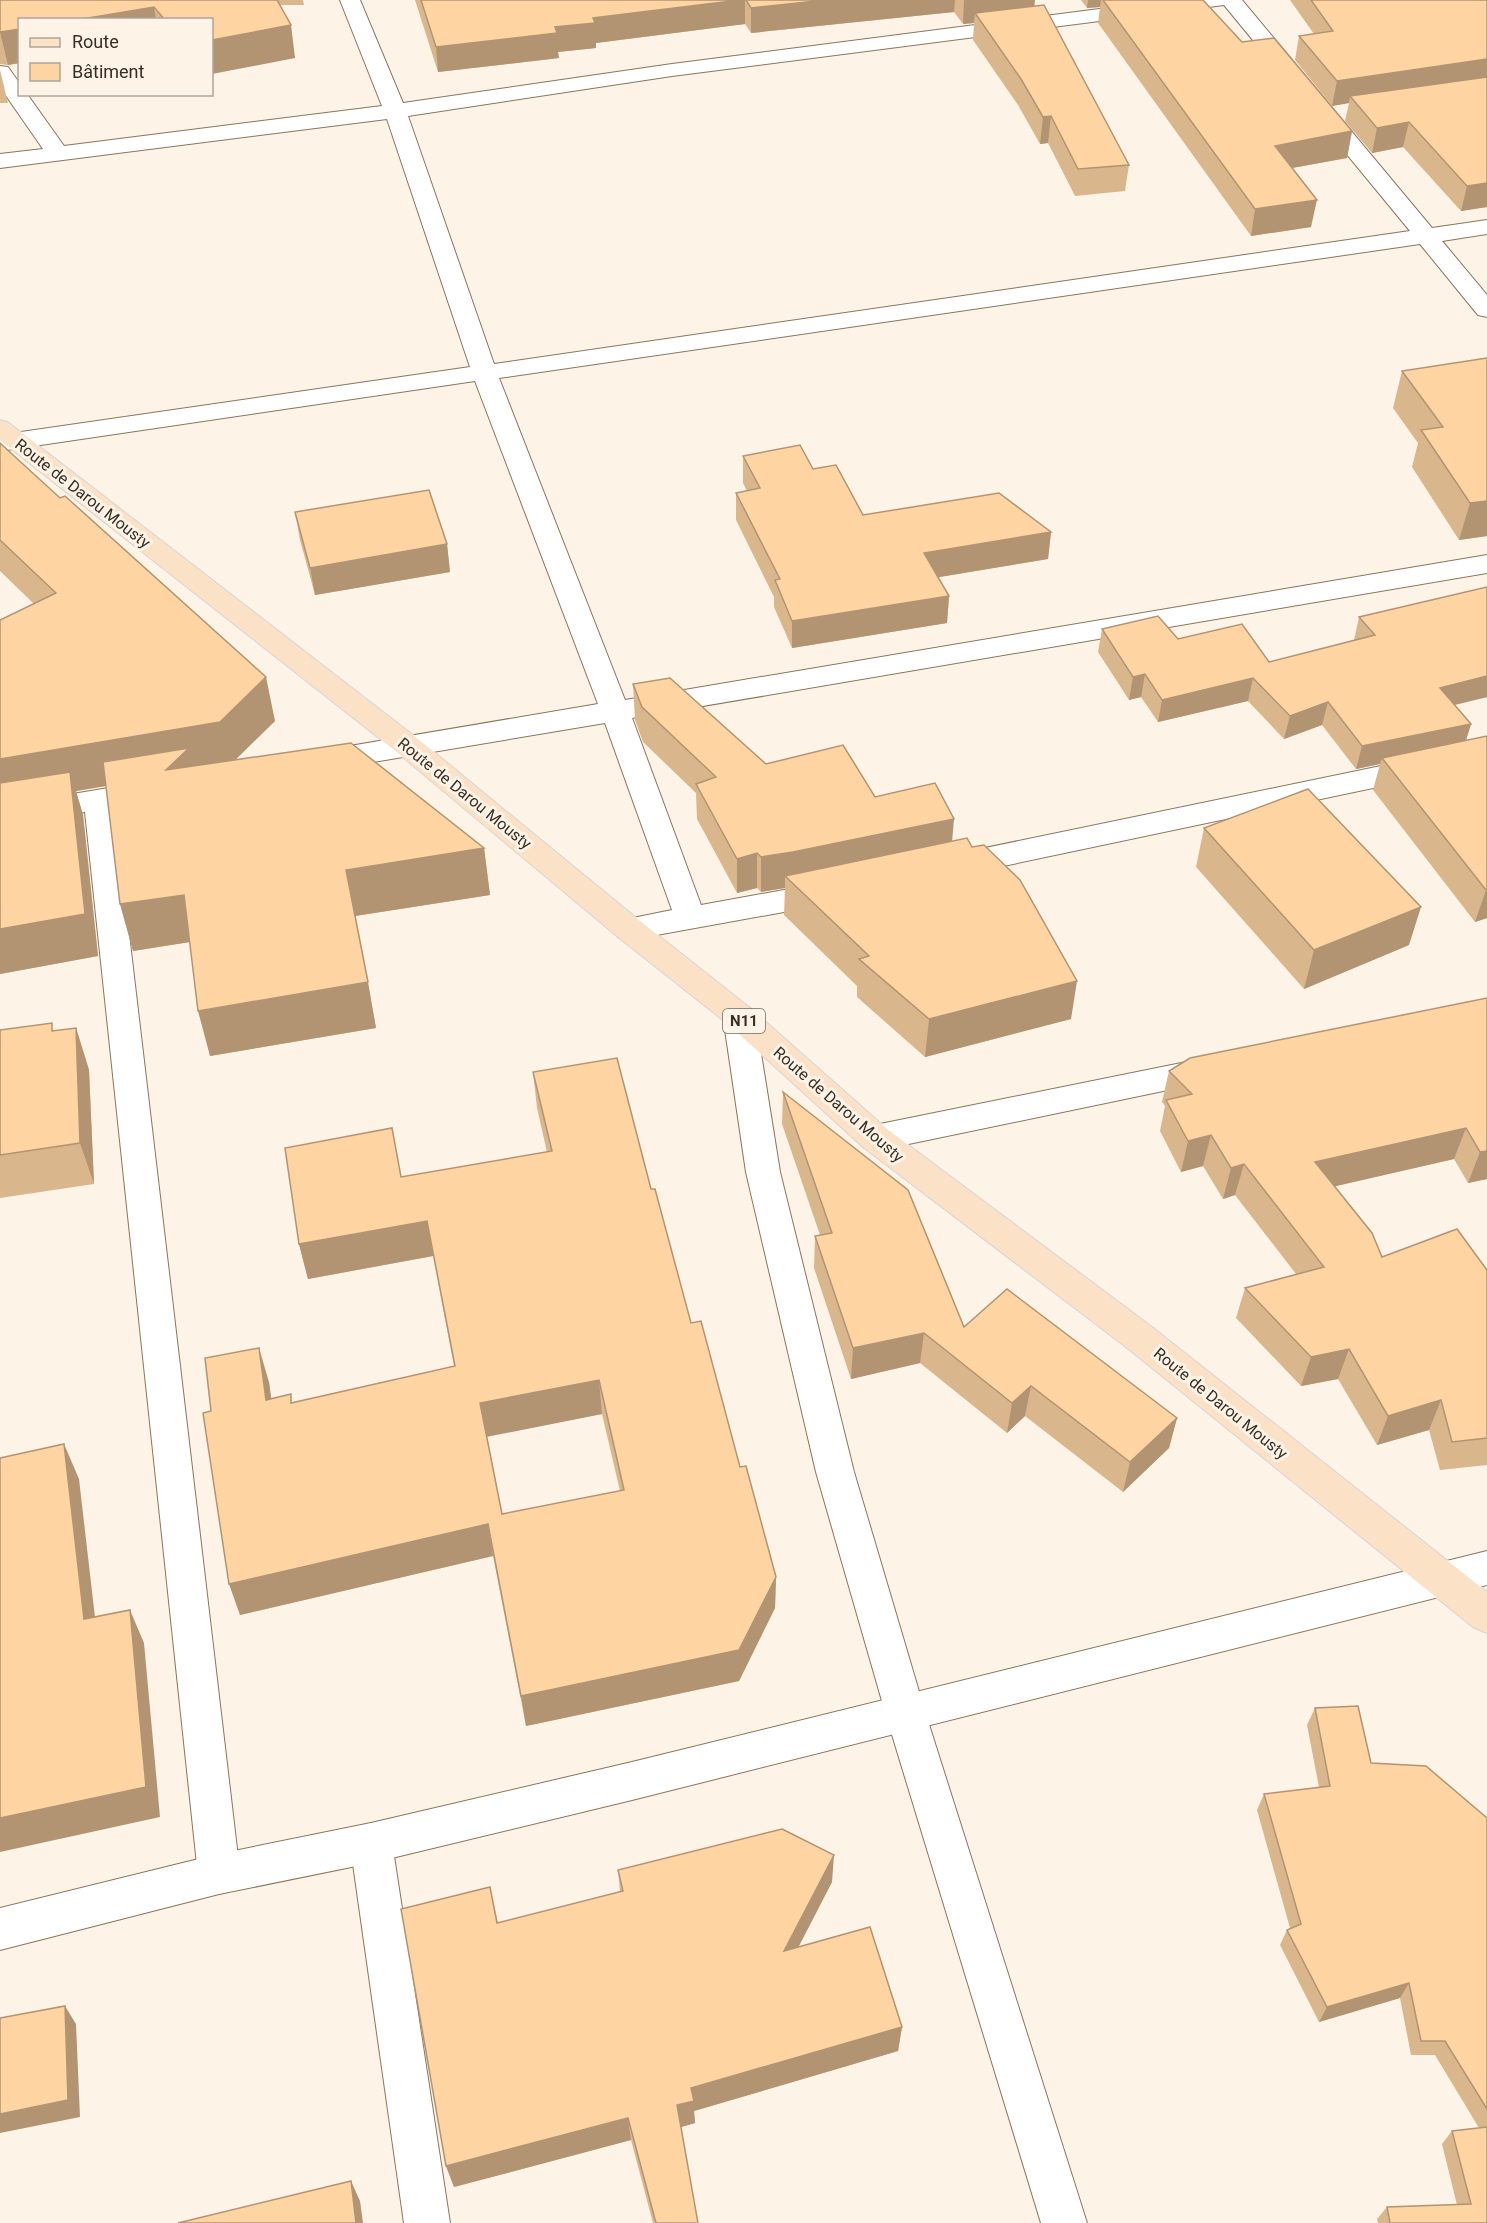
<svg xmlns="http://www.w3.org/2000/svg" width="1487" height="2223" viewBox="0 0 1487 2223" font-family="Roboto,sans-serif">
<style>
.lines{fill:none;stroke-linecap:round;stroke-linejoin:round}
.minor-casing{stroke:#8b755b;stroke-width:2}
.tertiary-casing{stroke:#8b755b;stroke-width:2}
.primary-casing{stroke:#d7d5d3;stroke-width:2}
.minor{fill:#fff;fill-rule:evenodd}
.tertiary{fill:#fff;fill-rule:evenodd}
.primary{fill:#fbe2c6;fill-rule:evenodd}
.wall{fill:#dab68c;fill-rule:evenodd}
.shaded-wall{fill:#b29472}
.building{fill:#fed4a3;stroke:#b29472;stroke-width:1.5;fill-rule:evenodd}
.labels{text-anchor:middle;stroke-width:6;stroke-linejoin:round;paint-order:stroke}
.shield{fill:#fdf3e7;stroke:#736a5e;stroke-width:1.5}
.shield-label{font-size:15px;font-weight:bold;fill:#382f24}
.street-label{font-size:16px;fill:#382f24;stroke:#fdf3e7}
</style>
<rect width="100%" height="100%" fill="#fdf3e7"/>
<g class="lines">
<g class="minor-casing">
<g id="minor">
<path d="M340,0H360L403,103L672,64L1169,0H1242L1432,228L1487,220V234L1442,241L1487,295V317L1478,315L1420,244L499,378L625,700L1487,555V573L632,718L701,905L828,882L839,885L843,893L839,901L828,904L629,940L618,937L614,929L618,921L672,910L605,723L320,771L310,768L305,761L310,754L320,751L598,704L475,381L0,451V435L470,367L387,119L0,168V154L43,149L0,87V66L8,67L20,84V94H27L64,146L382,106ZM1224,5L1410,231L494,364L408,116L672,76Z"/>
<path d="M1487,744V764L951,877L940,874L936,866L940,858L951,855Z"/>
<path d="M151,781L161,784L166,791L161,798L114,807L240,1874L234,1888L219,1894L204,1888L198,1874L85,812L0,826V806Z"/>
<path d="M739,1004L750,1008L755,1016L780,1172L854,1472L926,1715L1087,2223H1041L886,1715L816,1472L746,1172L723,1016L728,1008Z"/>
<path d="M1211,1057L1223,1060L1227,1069L1223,1078L1211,1081L875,1151L863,1147L858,1138L863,1129L875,1125Z"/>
<path d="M371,1823L386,1829L392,1843L450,2223H404L350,1843L356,1829Z"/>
</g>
</g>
<g class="tertiary-casing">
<path id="tertiary" d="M1487,1551V1585L632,1800L371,1863L219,1894L0,1950V1908L219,1854L371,1823L632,1762Z"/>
</g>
<g class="primary-casing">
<path id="primary" d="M0,420L9,423L418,739L640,921L750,1008L887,1129L1152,1327L1487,1592V1633L1473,1627L1126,1347L863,1147L728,1024L618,937L398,753L0,440Z"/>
</g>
<use href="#minor" class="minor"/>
<use href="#tertiary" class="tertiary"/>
<use href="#primary" class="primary"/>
</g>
<g class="wall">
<path d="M0,0H303L304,5H279L295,58L212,20H20V63L8,65L0,64Z"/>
<path d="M415,0H1035L1034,6L1129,165L1125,191L1075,196L1048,143L1040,144L1018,105L973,40L974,23L963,24L954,12L751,33L745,24L596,43V48L558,52L559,58L438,72Z"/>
<path d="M1081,0H1203L1242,42L1352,131L1347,158L1292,168L1311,227L1251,236L1098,23L1100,7L1087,8Z"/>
<path d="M1290,0H1487V207L1461,211L1403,147L1372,153L1345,121L1349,103L1332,106L1295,60L1299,36L1314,34Z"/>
<path d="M0,70L8,103H0Z"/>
<path d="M1487,358V536L1459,540L1412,467L1418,443L1393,408L1402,371Z"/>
<path d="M0,443L275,721L235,760L484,848L490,895L355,916L376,1028L210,1056L190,942L133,951L120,904L106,786L76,791L83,815L98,956L0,974V620L34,604L0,571Z"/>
<path d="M743,456L813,469L863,515L1051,532L1048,559L938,577L949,596L947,623L792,648L774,607V597L736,520V493L747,491L743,483Z"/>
<path d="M295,512L447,544L450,572L315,595L300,540Z"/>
<path d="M1487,587V697L1455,705L1471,724L1466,740L1487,736V918L1475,922L1373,790L1380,764L1356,769L1322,725L1284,739L1248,701L1158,722L1141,697L1129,700L1098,652L1102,629L1178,639L1269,662L1354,640L1359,617Z"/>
<path d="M633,684L766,764L875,797L952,841L1071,1019L925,1057L857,997V986L784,915L785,888L761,892L757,888L737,893L697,819L696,793L643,742L635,720Z"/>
<path d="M1204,828L1409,945L1304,989L1196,867Z"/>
<path d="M1487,998V1179L1468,1183L1454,1159L1335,1186L1382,1257L1487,1270V1465L1440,1470L1429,1430L1377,1445L1338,1379L1301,1386L1236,1318L1245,1288L1296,1274L1235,1195L1223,1199L1203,1166L1181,1172L1160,1131L1165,1106L1162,1102L1169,1071Z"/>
<path d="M76,1028L89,1070L94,1184L0,1198V1030L54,1031Z"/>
<path d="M533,1072L651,1189L691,1323L776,1577L775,1608L739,1681L526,1726L493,1556L240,1615L211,1411L269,1382L271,1398L293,1403L454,1366L433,1256L308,1279L299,1244L401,1177L547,1152L537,1108ZM602,1414L620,1491L502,1514L487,1436Z"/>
<path d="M783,1092L964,1327L1177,1418L1169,1448L1123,1492L1025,1416L1007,1433L920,1363L851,1379L814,1268L815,1236L820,1235L782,1124Z"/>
<path d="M1315,1708L1371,1763L1487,1818V2223H1378L1377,2219L1387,2207L1457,2205L1442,2144L1452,2131L1479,2128L1435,2055H1411L1400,1998L1319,2022L1280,1945L1287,1930L1290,1928L1257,1810L1264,1794L1319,1787L1307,1725Z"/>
<path d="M618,1870L832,1882L798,1947L902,2027L898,2051L694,2111L695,2123L681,2127L698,2223H653L631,2140L454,2187L446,2166L490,1887L498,1923L620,1892Z"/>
</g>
<g class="shaded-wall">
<path d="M740,0H745V24L596,43V48L558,52L559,58L438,72L436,47L555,27L593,18Z"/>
<path d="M826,0H955L954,12L751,33V8Z"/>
<path d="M964,0H1035L1033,15L975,13L974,23L963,24Z"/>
<path d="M1088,0H1101L1100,7L1087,8Z"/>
<path d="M154,7L156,20H76Z"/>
<path d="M291,25L295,58L212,74V40Z"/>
<path d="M20,29V63L8,65L0,32Z"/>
<path d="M1487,59V83L1350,96L1349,103L1332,106L1337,81Z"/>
<path d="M1051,116L1048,143L1040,144L1043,117Z"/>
<path d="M1409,122L1403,147L1372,153L1377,128Z"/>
<path d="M1352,131L1347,158L1270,172L1275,146Z"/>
<path d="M1487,183V207L1461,211L1467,186Z"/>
<path d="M1317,200L1311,227L1251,236L1255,209Z"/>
<path d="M1487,501V536L1459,540L1470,503Z"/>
<path d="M1051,532L1048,559L922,580L924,553Z"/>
<path d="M447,544L450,572L315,595L310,568Z"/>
<path d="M949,596L947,623L792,648V621Z"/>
<path d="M1145,674L1141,697L1129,700L1133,677Z"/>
<path d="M1487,676V697L1433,710L1440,688Z"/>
<path d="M266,677L275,721L230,765L76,791L83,815L98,956L0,974V759Z"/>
<path d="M1253,678L1248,701L1158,722L1162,700Z"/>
<path d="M1328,702L1322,725L1284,739L1290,716Z"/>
<path d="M1471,724L1464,747L1382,758L1380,764L1356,769L1362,746Z"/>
<path d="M954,819L951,854L785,876V888L761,892V857Z"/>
<path d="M484,848L490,895L355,916L346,870Z"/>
<path d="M757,853V888L737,893V859Z"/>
<path d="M1486,890H1487V918L1475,922Z"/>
<path d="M184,895L196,941L133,951L120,904Z"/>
<path d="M1421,907L1409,945L1304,989L1314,950Z"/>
<path d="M1077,981L1071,1019L925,1057L929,1019Z"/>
<path d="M368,982L376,1028L210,1056L198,1011Z"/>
<path d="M76,1028L89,1070L94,1184L80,1143Z"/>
<path d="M1466,1128L1454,1159L1306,1193L1315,1162Z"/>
<path d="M1211,1135L1203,1166L1181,1172L1188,1141Z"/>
<path d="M1487,1151V1179L1468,1183L1480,1152Z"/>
<path d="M1244,1164L1235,1195L1223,1199L1231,1168Z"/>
<path d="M427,1221L433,1256L308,1279L299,1244Z"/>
<path d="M924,1333L920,1363L851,1379L853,1348Z"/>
<path d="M259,1348L269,1382L276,1433L266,1400Z"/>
<path d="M1349,1349L1338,1379L1301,1386L1311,1357Z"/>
<path d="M599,1380L602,1414L486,1437L480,1403Z"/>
<path d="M1031,1386L1025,1416L1007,1433L1012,1403Z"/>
<path d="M1441,1400L1429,1430L1377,1445L1388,1416Z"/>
<path d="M1177,1418L1169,1448L1123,1492L1130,1462Z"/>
<path d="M64,1444L79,1479L99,1652L84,1619Z"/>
<path d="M488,1524L493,1556L240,1615L229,1584Z"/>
<path d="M776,1577L775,1608L739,1681L526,1726L521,1696Z"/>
<path d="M130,1610L144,1643L160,1817L0,1852V1818Z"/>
<path d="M834,1855L832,1882L783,1977L784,1951Z"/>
<path d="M1409,1983L1400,1998L1319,2022L1327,2007Z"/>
<path d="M65,2006L76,2024L80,2117L0,2133V2114Z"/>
<path d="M902,2027L898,2051L694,2111L695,2123L678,2128L677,2105L691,2088Z"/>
<path d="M628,2118L631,2140L454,2187L446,2166Z"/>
<path d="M351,2181L360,2201L363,2223H356Z"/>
</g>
<g class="building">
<path d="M0,0H277L291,25L212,40V20H165L154,7L76,20H20V29L0,32Z"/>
<path d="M421,0H740L593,18L595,23L555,27L557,33L436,47Z"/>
<path d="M746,0H826L751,8Z"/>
<path d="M1103,0H1203L1242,42L1274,38L1352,131L1275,146L1317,200L1255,209Z"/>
<path d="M1311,0H1487V59L1337,81L1299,36L1333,31Z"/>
<path d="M1044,5L1129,165L1078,169L1051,116L1043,117L1021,79L975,13Z"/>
<path d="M1487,77V183L1467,186L1409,122L1377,128L1350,96Z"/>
<path d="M1487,358V501L1470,503L1421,430L1443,427L1402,371Z"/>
<path d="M0,443L60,498L65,496L266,677L220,722L0,759V620L56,593L0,540Z"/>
<path d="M800,445L813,469L836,465L863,515L999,493L1051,532L924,553L949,596L792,621L775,580L780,579L736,493L760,488L743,456Z"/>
<path d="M429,490L447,544L310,568L295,512Z"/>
<path d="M1487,587V676L1440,688L1471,724L1362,746L1328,702L1290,716L1253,678L1162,700L1145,674L1133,677L1102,629L1158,616L1178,639L1242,624L1269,662L1375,635L1359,617Z"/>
<path d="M670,678L766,764L843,745L875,797L935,783L954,819L793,852L761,857L757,853L737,859L696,784L716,777L642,707L633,684Z"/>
<path d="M1487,736V890H1486L1382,758Z"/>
<path d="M351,743L484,848L346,870L368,982L198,1011L184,895L120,904L103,762L189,748L166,770Z"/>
<path d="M70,772L85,914L0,929V783Z"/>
<path d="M1308,789L1421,907L1314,950L1204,828Z"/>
<path d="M967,838L972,847L984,845L1020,880L1077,981L929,1019L859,959L869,956L785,876Z"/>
<path d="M1487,998V1151L1480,1152L1466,1128L1315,1162L1372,1233L1382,1257L1457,1229L1487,1270V1438L1452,1442L1441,1400L1388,1416L1349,1349L1311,1357L1245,1288L1324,1267L1244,1164L1231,1168L1211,1135L1188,1141L1166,1100L1192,1094L1169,1071L1190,1058Z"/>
<path d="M52,1023V1031L76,1028L80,1143L0,1155V1030Z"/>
<path d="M617,1058L651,1189H655L691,1323L701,1321L740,1467L746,1466L776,1577L739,1650L521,1696L488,1524L229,1584L203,1413L211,1411L205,1358L259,1348L266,1400L291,1394V1403L455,1366L427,1221L299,1244L285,1148L392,1128L401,1177L552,1151L533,1072ZM599,1380L624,1490L502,1514L480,1403Z"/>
<path d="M783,1092L908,1190L964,1327L1007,1289L1177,1418L1130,1462L1031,1386L1012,1403L924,1333L853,1348L815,1236L832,1233Z"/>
<path d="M64,1444L84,1619L130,1610L146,1787L0,1818V1458Z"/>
<path d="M1358,1706L1371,1763L1426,1766L1487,1818V2109L1445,2041H1421L1409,1983L1327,2007L1287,1930L1301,1924L1264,1794L1330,1786L1315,1708Z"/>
<path d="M782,1829L834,1855L784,1951L870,1927L902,2027L691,2088L694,2101L677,2105L698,2223H656L628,2118L446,2166L401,1909L490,1887L497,1923L623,1891L618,1870Z"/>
<path d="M65,2006L68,2100L0,2114V2018Z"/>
<path d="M1487,2127V2223H1390L1387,2207L1471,2204L1452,2131Z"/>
<path d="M351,2181L356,2223H178Z"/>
</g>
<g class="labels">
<rect class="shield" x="723" y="1009" width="42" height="24" rx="4.5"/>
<g class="shield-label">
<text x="744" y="1026">N11</text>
</g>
<g class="street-label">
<text transform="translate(83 493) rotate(38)" y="6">Route de Darou Mousty</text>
<text transform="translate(465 793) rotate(39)" y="6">Route de Darou Mousty</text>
<text transform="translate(839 1104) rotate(41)" y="6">Route de Darou Mousty</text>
<text transform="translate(1221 1403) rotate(39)" y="6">Route de Darou Mousty</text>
</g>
</g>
<rect x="18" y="18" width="195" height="78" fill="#fdf3e7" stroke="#aea599" stroke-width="1.5"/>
<rect x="30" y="38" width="30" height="9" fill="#fbe2c6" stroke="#aea599" stroke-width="1.5"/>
<text x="72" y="48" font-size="18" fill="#382f24">Route</text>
<rect x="30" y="63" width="30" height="18" fill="#fed4a3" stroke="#aea599" stroke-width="1.5"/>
<text x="72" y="78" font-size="18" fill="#382f24">Bâtiment</text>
</svg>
